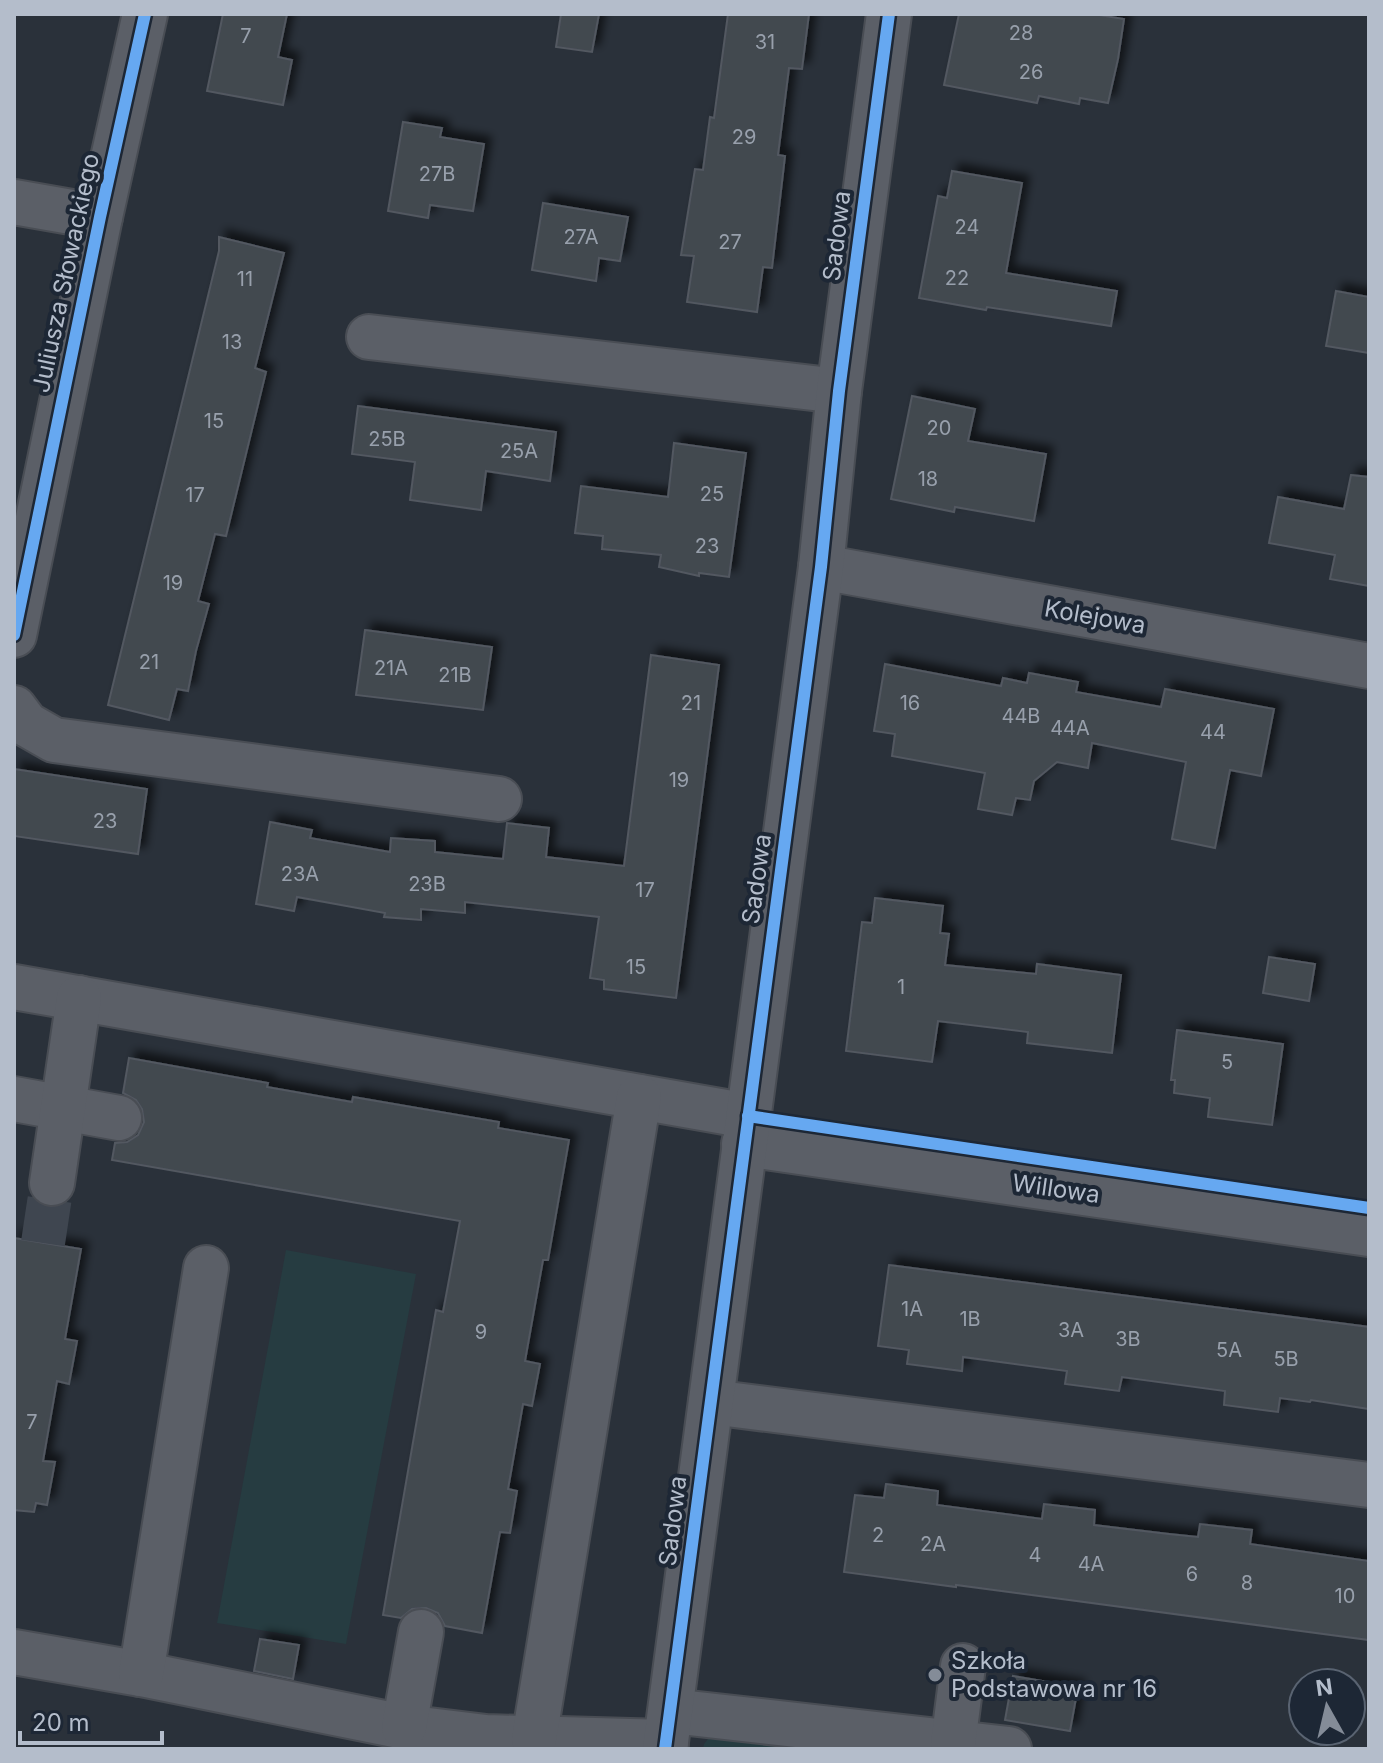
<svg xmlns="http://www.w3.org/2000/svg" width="1383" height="1763" viewBox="0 0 1383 1763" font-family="Inter,sans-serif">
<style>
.green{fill:#263c41}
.building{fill:#424850;stroke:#525861;stroke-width:2;filter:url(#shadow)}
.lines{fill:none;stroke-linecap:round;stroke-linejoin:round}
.minor-tunnel{stroke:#3f4650;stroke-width:44;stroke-dasharray:44 22;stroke-linecap:butt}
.minor-casing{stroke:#494d54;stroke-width:48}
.minor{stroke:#5b5f67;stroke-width:44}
.cycleway-casing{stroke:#1d2735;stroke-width:17}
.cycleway{stroke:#66a8f1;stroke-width:12}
.poi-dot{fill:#848c98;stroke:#1d2735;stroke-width:3}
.labels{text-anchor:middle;stroke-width:8;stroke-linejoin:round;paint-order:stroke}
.number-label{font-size:20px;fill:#98a0ac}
.street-label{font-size:24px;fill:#b4bdcb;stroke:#1d2735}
.poi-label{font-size:24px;fill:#b4bdcb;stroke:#1d2735;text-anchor:start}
</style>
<defs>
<filter id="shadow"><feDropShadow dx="7" dy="-7" stdDeviation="4" flood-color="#0009"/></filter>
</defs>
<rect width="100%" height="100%" fill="#2a313a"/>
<g class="green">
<path d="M286,1250L416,1274L346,1644L217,1623Z"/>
<path d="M712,1734L777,1742L776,1749H703L704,1744Z"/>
</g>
<g class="building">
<path d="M223,14H287L278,57L292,60L283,105L207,91Z"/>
<path d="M561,14H599L592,52L556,47Z"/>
<path d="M728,14H809L802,69L789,68L778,155L785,156L772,268L763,267L757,312L687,302L694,256L681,255L695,169L703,170L710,117L714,118Z"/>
<path d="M959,14H1093L1124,19L1118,59L1108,103L1080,98L1079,104L1039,96L1037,103L944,85Z"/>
<path d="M403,122L442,128L440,137L484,144L473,211L430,205L428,218L388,211Z"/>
<path d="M952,171L1022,183L1006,273L1117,291L1111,326L987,307L986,310L919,298L938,196L947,198Z"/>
<path d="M543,203L628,217L620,261L599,258L596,281L532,270Z"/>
<path d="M219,237L284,253L255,368L266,372L226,536L215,534L198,601L209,604L196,651L188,691L177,689L169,720L108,705L219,251Z"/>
<path d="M1336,291L1369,297V353L1326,346Z"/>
<path d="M912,396L975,409L968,441L1046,454L1034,521L955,507L954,512L891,499Z"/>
<path d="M358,406L556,432L550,481L486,471L481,510L410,500L415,462L352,454Z"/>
<path d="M674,443L746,453L729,577L699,573V576L659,567L661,555L602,549L603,536L575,533L581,486L668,497Z"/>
<path d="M1351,475L1369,477V586L1330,579L1335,555L1269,543L1278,497L1344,509Z"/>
<path d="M365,630L492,647L483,710L356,695Z"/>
<path d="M651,655L719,665L676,998L604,989V980L590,978L599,917L465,902V913L421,909V920L384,917L385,913L297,897L294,911L256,904L270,822L312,830L310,838L390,852L391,838L435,841V852L503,859L507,823L549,828L546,857L624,866Z"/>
<path d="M885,664L1001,686L1003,678L1027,683L1029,673L1078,682L1076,692L1161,707L1165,689L1274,709L1261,776L1230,770L1215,848L1172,839L1186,762L1092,743L1088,768L1057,762L1034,781L1030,800L1016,798L1012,815L978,809L985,773L892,756L895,734L874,731Z"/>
<path d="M14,769L147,789L138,854L14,836Z"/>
<path d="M875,898L943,906L940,933L949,934L945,965L1036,974L1037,964L1121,975L1112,1053L1027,1043L1028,1032L938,1021L932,1062L846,1051L862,922L872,923Z"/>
<path d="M1269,957L1315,964L1309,1001L1263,993Z"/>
<path d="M1177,1030L1283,1044L1272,1125L1208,1117L1210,1098L1174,1093L1175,1080H1171Z"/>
<path d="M129,1058L268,1083L267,1087L352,1102L353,1097L499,1122L498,1128L569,1140L548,1260H543L525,1361L540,1364L532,1406L523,1404L508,1489L517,1491L510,1533L500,1532L482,1633L445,1626L438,1613L426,1608L412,1609L401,1618L383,1615L436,1310L443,1312L460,1221L112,1160L115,1143L127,1142L138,1135L144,1122L142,1109L136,1100L123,1093Z"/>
<path d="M14,1238L81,1249L65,1339L77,1341L69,1384L57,1381L43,1461L55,1462L47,1505L36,1503L34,1512L14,1510Z"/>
<path d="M889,1265L1369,1327V1409L1311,1400L1310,1402L1280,1398L1278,1412L1224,1405L1225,1391L1122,1377L1119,1391L1065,1384L1067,1371L963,1357L962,1371L907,1364L909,1350L878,1346Z"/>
<path d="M886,1484L938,1491L937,1505L1042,1519L1044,1504L1095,1510L1094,1525L1169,1534L1198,1537L1200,1524L1252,1530L1250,1544L1369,1561V1640L956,1585V1587L844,1572L855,1495L884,1498Z"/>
<path d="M260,1639L299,1645L293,1679L254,1671Z"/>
<path d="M1013,1676L1078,1687L1070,1731L1005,1720Z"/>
</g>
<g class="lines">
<path class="minor-tunnel" d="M43,1243L52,1183"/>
<g class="minor-casing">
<g id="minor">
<path d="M14,202L100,217"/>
<path d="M369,337L839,391"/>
<path d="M821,567L1369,666"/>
<path d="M14,635L100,217L145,14"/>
<path d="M14,708L26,724L54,740L499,799"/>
<path d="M14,987L748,1116"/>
<path d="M14,1099L119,1118"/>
<path d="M744,1144L1369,1234"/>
<path d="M52,1183L79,998"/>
<path d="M711,1402L1369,1485"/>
<path d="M14,1652L141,1674L404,1727L486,1737L666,1742"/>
<path d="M141,1674L206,1268"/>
<path d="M671,1711L1009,1749"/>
<path d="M404,1727L421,1632"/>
<path d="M534,1739L639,1097"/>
<path d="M953,1744L963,1666"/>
<path d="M665,1749L821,567L839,391L889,14"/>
</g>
</g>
<use href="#minor" class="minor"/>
<g class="cycleway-casing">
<g id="cycleway">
<path d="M14,635L100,217L145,14"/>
<path d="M748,1116L1369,1208"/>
<path d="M665,1749L821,567L839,391L889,14"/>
</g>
</g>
<use href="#cycleway" class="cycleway"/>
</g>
<circle class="poi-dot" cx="935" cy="1675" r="8"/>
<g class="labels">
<g class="number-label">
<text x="1021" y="40">28</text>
<text x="246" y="43">7</text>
<text x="765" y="49">31</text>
<text x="1031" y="79">26</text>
<text x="744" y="144">29</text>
<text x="437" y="181">27B</text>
<text x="967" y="234">24</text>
<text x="581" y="244">27A</text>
<text x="730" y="249">27</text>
<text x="957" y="285">22</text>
<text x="245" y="286">11</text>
<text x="232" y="349">13</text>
<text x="214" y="428">15</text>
<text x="939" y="435">20</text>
<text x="387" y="446">25B</text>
<text x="519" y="458">25A</text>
<text x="928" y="486">18</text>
<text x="712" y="501">25</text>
<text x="195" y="502">17</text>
<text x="707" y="553">23</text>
<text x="173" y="590">19</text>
<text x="149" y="669">21</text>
<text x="391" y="675">21A</text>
<text x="455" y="682">21B</text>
<text x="691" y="710">21</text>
<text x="910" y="710">16</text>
<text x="1021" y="723">44B</text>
<text x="1070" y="735">44A</text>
<text x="1213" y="739">44</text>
<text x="679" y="787">19</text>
<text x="105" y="828">23</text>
<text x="300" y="881">23A</text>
<text x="427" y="891">23B</text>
<text x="645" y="897">17</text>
<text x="636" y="974">15</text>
<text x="901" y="994">1</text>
<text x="1227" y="1069">5</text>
<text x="912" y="1316">1A</text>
<text x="970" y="1326">1B</text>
<text x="1071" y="1337">3A</text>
<text x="481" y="1339">9</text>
<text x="1128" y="1346">3B</text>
<text x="1229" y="1357">5A</text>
<text x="1286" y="1366">5B</text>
<text x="32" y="1429">7</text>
<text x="878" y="1542">2</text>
<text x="933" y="1551">2A</text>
<text x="1035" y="1562">4</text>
<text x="1091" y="1571">4A</text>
<text x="1192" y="1581">6</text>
<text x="1247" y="1590">8</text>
<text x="1345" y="1603">10</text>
</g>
<g class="street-label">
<text transform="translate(837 236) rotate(-83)" y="8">Sadowa</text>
<text transform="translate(66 273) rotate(-78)" y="8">Juliusza Słowackiego</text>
<text transform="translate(1095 617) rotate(10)" y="8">Kolejowa</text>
<text transform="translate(757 879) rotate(-82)" y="8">Sadowa</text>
<text transform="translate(1056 1189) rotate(8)" y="8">Willowa</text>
<text transform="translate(673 1521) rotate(-83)" y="8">Sadowa</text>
</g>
<g class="poi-label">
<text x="951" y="1669">Szkoła<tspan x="951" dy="28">Podstawowa nr 16</tspan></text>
</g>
</g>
<rect width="1383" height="1763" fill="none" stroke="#b4bdcb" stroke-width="32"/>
<g transform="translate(1327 1707) rotate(352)"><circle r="38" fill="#1d2735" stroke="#596371" stroke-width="2"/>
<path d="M0-6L14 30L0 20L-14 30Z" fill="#848c98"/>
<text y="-12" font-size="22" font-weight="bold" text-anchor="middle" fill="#b4bdcb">N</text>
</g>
<path d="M20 1731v12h142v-12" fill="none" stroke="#b4bdcb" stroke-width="4"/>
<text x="32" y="1731" font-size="24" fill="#b4bdcb" stroke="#1d2735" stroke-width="6" paint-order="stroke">20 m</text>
</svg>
